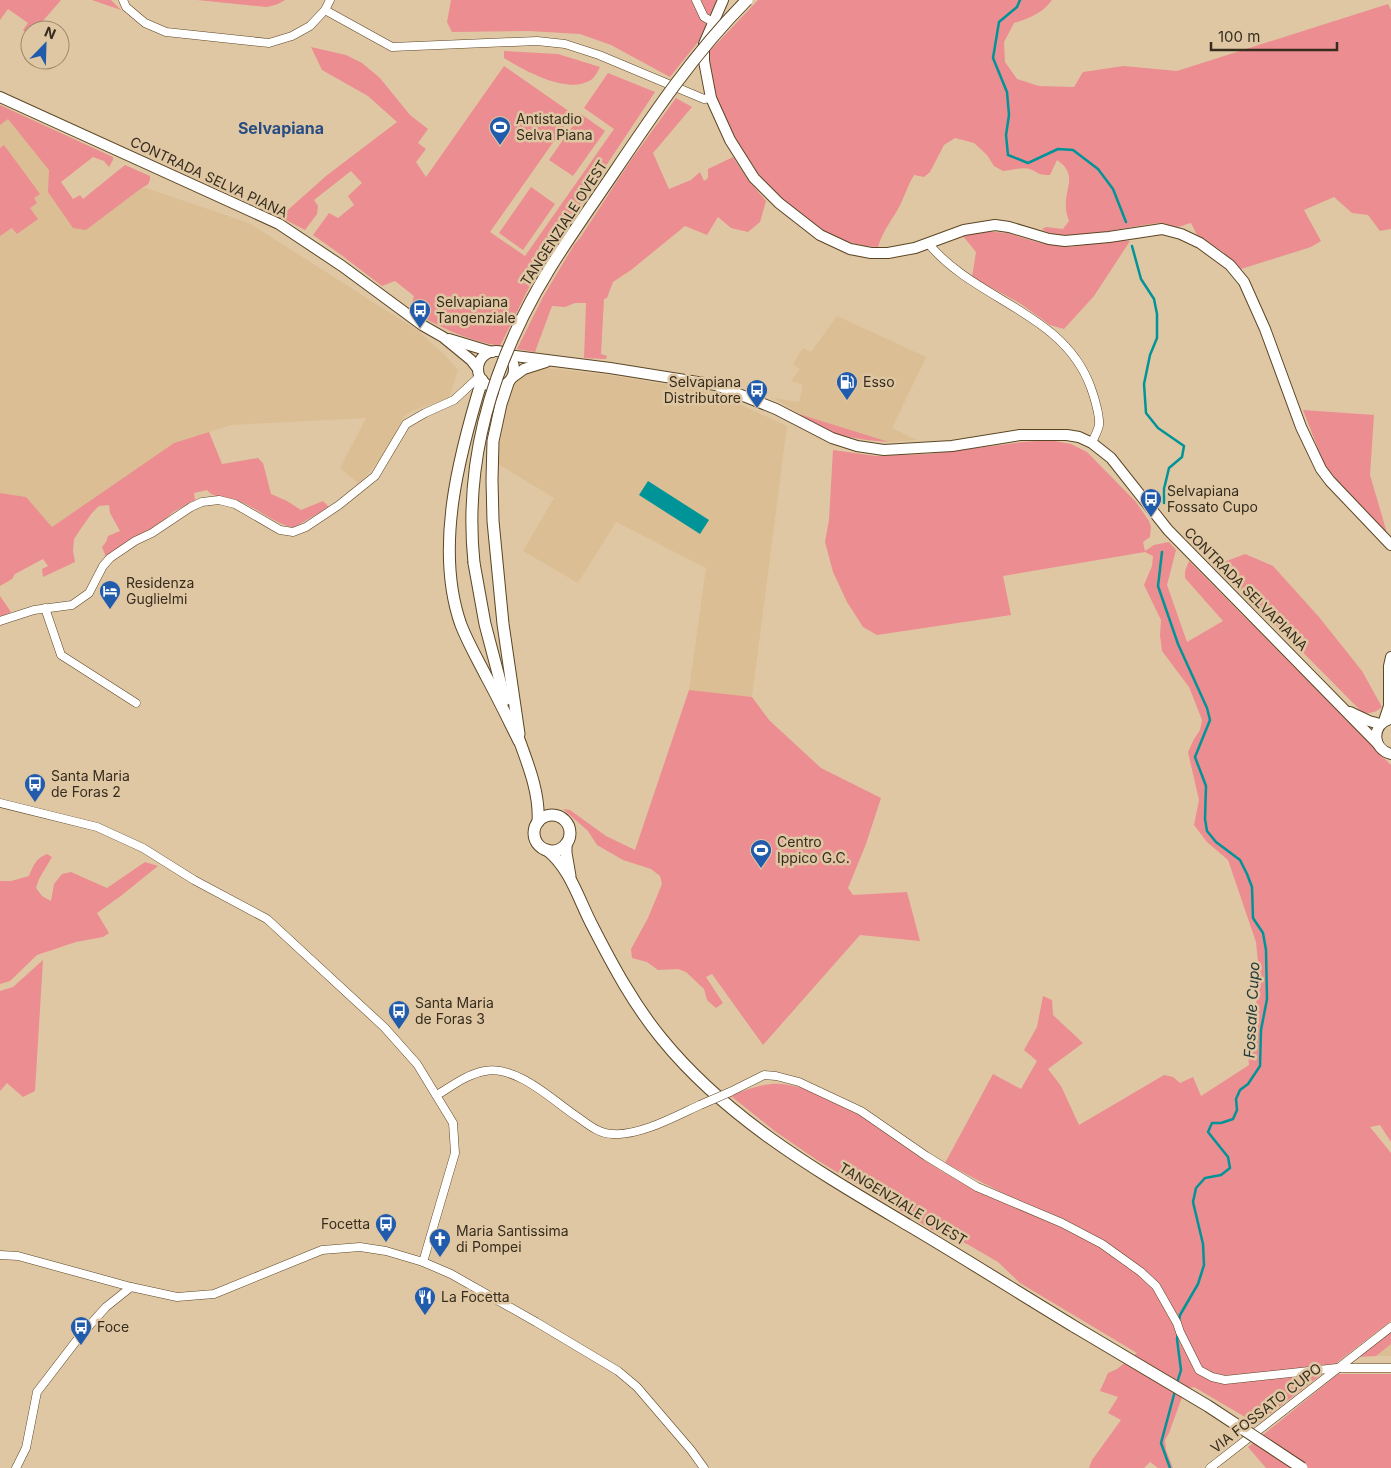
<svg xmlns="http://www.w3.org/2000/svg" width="1391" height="1468" viewBox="0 0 1391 1468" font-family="Inter,sans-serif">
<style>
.built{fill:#dbbe93}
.green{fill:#eb8d91}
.water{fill:#009498}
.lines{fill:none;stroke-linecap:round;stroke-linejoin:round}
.stream{stroke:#009498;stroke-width:2.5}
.street-casing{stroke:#5b4625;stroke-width:9}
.secondary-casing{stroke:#5b4625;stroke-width:12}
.primary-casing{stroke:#5b4625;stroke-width:13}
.street{stroke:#fff;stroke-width:8}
.secondary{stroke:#fff;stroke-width:10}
.primary{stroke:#fff;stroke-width:11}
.street-bridge-casing{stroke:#5b4625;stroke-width:9;stroke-linecap:butt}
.primary-bridge-casing{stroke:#5b4625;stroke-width:13;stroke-linecap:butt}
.street-bridge{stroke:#fff;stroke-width:8}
.primary-bridge{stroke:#fff;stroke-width:11}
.labels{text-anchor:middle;stroke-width:5;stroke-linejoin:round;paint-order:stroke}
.poi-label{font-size:14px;fill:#362d1f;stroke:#e0c7a3;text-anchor:start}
.street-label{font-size:14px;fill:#362d1f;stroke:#e0c7a3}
.water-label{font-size:15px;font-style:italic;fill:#213a3b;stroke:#e0c7a3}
.quarter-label{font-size:16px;font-weight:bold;fill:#284d83;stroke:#e0c7a3}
</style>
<rect width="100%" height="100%" fill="#e0c7a3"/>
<g class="built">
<path d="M8,119L50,170L48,192L86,230L143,187L249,223L417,330L445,355L458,370L449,398L412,411L404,417L382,457L359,484L340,468L366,418L231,425L174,443L52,527L26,497L0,493V236L13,228L18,234L33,198L39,194L4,145L0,148V125Z"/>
<path d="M837,316L926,357L892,428L917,440L889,442L799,414L774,398L799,402L803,385L791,381L800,369L793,364L803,348L811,352Z"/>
<path d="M546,368L608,375L713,392L787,426L752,697L689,690L706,568L616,522L578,583L523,551L554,498L498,464L499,449L503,416L510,390L517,379L527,372Z"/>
<path d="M1391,1344V1356H1376Z"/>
</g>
<g class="green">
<path d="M0,0H61L35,30H30V35L23,30L28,23L8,9L0,20Z"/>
<path d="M92,0H111L121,10Z"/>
<path d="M197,0H285L278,4L267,7Z"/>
<path d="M451,0H717L702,37L670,77L611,45L580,34L528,31L452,32L447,22Z"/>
<path d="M758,0H1052C1043,13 1028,19 1014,23L1004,42L1005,62L1017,79L1039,86L1074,87L1083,72L1124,66L1177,71L1388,4L1391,10V229L1380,231L1368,215L1352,213L1334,197L1304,210L1321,241L1311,247L1241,269L1222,251L1197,235L1191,223C1186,224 1181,227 1176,227C1171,226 1166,223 1161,223C1134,224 1062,246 1042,229L1046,227L1063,229L1069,221C1068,217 1066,213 1066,209C1064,188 1079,175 1057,160L1050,175C1037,175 1040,173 1030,169C1022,167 1011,170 1003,171L994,166L987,155L974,143L955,138L944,145L930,172L924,177L914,175C909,183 906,192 902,201C895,217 883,229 878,247C794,244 710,132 708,53Z"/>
<path d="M311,47L346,55L362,63L380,78L410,115L428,129L418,143L426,149L416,162L426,177L504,66L573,114L490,232L525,256L614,129L584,108L608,73L655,92L540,265L500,346C465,340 440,327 410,310L414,296L395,281L382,286L340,254L313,235L329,213L338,218L354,205L348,196L362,183L351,171L314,200L318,206L317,214L305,230L280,217L326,176L397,122L368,96L322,70Z"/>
<path d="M504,51L558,54L600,67C598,71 595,77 591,80C567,95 524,70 504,58Z"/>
<path d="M676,98L692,107L653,153L669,189L691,180L700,172L704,181L708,178V169L733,157L749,181L766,201L760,222L748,232L731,228L718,217L707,235L685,226L631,270L613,282L607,298L604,299L601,354L607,356L606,359L584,358L586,303H575L565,307L552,306L535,352L517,349L543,297L574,245L580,238L631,160Z"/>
<path d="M0,105L113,157V160L109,167L104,161L93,157L61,182L73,199L80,195L83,199L125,165L150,176C150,182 149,185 143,187L86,230L73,228L48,192L49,170L8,119L0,125Z"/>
<path d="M581,114L605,131L573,176L549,160Z"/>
<path d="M4,145L40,194L34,198L37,203L30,208L38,219L17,234L12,228L0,236V148Z"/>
<path d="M531,187L555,204L523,250L499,233Z"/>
<path d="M981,231L1007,233L1040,243L1070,247L1119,240L1130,241L1094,296L1064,329L1050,325L1021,304L972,277L976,252L963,236Z"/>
<path d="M1303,410L1374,415L1370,475L1387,533L1344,489L1324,464Z"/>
<path d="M799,414L889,442C857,440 824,435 799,414Z"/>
<path d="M209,432L222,464L258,458L263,463L271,494L287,501L301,510L323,501L329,507L293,528C272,522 256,507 236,500C226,496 214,499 207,490L194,493L195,500L173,512L155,528L122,545L106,557L102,547L106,542L108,536L120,531L110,513L109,505L99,506L92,513L82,527L74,539L73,551L75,562L43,577L42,569L48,566L43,559L15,574L12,579L0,586V493L26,497L52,527L174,443Z"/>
<path d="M1049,440L1071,444L1087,452L1136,502L1149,521L1151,527L1150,537L1143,542L1145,551L1154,545L1169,542L1176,550L1167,585L1187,642L1223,621L1185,578V571L1189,561L1391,765V1142L1380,1125L1370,1127L1391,1153V1321L1257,1424L1194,1387L1185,1389L1169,1433L1165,1440L1166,1450L1173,1468H1158L1150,1462L1144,1468H1089L1092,1460L1121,1420L1108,1413L1118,1397L1100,1391L1108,1373L1117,1369L1137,1353L1020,1283L998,1262L967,1244L934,1231L817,1160L776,1132L731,1096C750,1088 768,1081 789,1085C845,1095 896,1142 943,1172C996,1204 1057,1219 1110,1253C1124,1261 1140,1274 1151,1286C1158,1294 1163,1301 1172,1307L1168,1298L1154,1278L1122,1254L1083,1229L1012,1198L945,1163L993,1074L1021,1089L1037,1061L1024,1050L1037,1027L1043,996L1052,1000L1053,1015L1083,1043L1048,1069L1061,1086L1079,1125L1164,1075L1173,1077L1180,1083L1193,1077L1201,1096L1249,1065L1247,1040L1254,1028L1259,972L1256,942L1228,860L1207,842L1194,825L1199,800L1188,752L1194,739L1200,730L1202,720L1189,687L1162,651L1160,635L1161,620L1144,585L1152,566L1153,556L1145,552L1003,576L1011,615L877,635L863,627L847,602L833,572L825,542L829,520L833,450L876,456L928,454L1023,442Z"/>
<path d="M1245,554L1273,566L1319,617L1362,671L1382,707C1375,713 1370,714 1362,712L1216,565Z"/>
<path d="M0,596L11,612L0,617Z"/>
<path d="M689,690L752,697L769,720L821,768L881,798L866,844L848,888L853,895L907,892L920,941L860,935L763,1045L712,974L706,977L723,1003L716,1008L707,1000L704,989L686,972L678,969L658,970L647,962L632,958L631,949L648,918L662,884L660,876L651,869L623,860L597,845L588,831L563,809L570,810L606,836L635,850Z"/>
<path d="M47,854L52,857L39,879L36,888L42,896L51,901L54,884L62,874L71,872L107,888L145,862L158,866L122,895L97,913L109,933L103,937L76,942L37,955L10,981L0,984V881H11L29,876C33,866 36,858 47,854Z"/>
<path d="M43,960L35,1091L23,1097L7,1083L0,1091V991L13,987Z"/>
<path d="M1391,1331V1344L1376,1356L1358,1357Z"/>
<path d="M1338,1374H1391V1468H1266L1248,1447Z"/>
</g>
<path class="water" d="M648,481L709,520L700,534L639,495Z"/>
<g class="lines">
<g class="stream">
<path d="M1020,0L1017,7L999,22L993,58L1007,92L1009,115L1006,135L1008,155L1028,163L1058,149L1073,150L1098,169L1113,189L1126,222"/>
<path d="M1132,246L1141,279L1154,299L1157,314V338L1150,355L1144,384L1146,413L1158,428L1184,446L1182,457L1169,468L1164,489V503"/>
<path d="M1162,552L1158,586L1178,644L1207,708L1210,720L1195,757L1206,786L1205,819L1207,831L1216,842L1240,860L1247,874L1252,887L1253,918L1263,933L1266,950L1267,999L1261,1030L1260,1066L1248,1084L1240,1090L1236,1099L1237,1110L1233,1119L1221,1123H1212L1208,1132L1228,1157L1230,1168L1221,1175L1205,1178L1196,1188L1193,1202L1203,1244L1204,1265L1198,1284L1180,1315L1179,1321"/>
<path d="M1177,1383L1181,1370L1177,1339L1178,1332"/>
<path d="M1170,1468L1161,1443L1175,1391"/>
</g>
<g class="street-casing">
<g id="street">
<path d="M123,0L126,7L145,23L166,32L269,43L292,36L310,26L325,10L330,0"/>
<path d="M696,0L704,17L713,22"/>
<path d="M325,10L392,47L537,41L565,44L599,55L704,99L711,98"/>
<path d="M928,243C975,301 1064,312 1091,388C1094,396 1100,416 1099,425C1098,431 1094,437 1092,443"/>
<path d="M45,608L61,655L136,703"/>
<path d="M0,621L34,610L72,605L89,593L103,566L110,558L135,541L152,533L191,507L202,502L219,500L235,504L280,530L293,532L306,527L339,505L375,476L406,424L425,413L454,400L480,376"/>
<path d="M0,803L97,827L143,848L194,880L267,919L384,1027L417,1064L453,1123L455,1153L423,1262"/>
<path d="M730,1092L764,1075L776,1076L799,1082L861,1111L926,1156L977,1187L1062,1223L1102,1244L1141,1272L1156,1286L1177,1323L1180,1332L1199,1370L1212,1377L1225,1380L1337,1368H1391"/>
<path d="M437,1095C452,1086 467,1074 485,1071C518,1065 554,1102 579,1118C590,1126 600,1134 613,1134C640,1136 676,1116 700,1105"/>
<path d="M0,1255L18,1256L131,1287L177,1297L214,1294L322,1250L360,1247L386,1251L423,1262L451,1274L536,1322L618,1371L637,1387L691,1450L704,1468"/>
<path d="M16,1468L26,1448L37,1392L80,1336L106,1307L131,1287"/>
<path d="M1210,1468L1391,1327"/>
</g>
</g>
<g class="secondary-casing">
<g id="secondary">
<path d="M723,0L704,44V61L711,98L730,140L754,178L779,203L820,235L850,249L871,253H888L915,248L964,230L995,225L1009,227L1049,239L1065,241L1109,237L1162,229L1181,234L1200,243L1230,265L1244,282L1265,329L1301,427L1321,469L1330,481L1391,545"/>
<path d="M0,97L279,224L342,266L422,325L443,337L471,360L478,369"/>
<path d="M449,339L492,352"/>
<circle cx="496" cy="369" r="18"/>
<path d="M507,355L610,368L716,385L776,409L832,438L857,446L884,450L952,446L1020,435H1067L1079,437L1092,443L1111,458L1168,530L1378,744"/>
<path d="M513,377L524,369L546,362"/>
<path d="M1350,712L1369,721L1380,724"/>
<path d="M1390,719C1371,725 1372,749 1391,754"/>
<path d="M1384,721L1389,706V666L1391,657"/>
</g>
</g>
<g class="primary-casing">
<g id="primary">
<path d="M482,380C459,455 434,549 461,625C468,643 478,660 486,676C498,698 508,719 519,741"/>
<path d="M508,383L501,404L493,441L492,480L493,521L503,624L519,734"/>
<path d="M474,563L485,624L505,700"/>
<path d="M517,734C527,762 540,792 538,822"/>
<circle cx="552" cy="833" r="18"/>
<path d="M566,844V853L570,876"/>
<path d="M547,850C571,869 579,901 593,927C613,966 634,1005 662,1039C728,1120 819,1172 908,1225C964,1258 1019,1293 1075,1327"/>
</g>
</g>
<use href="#street" class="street"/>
<use href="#secondary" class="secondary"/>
<use href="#primary" class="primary"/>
<g class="street-bridge-casing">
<path id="street-bridge" d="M700,1105L730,1092"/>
</g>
<g class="primary-bridge-casing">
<g id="primary-bridge">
<path d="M474,563C463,456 494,359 550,268C570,236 592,205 613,174C654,113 695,52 747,0"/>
<path d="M1075,1327L1208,1406L1302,1468"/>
</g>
</g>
<use href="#street-bridge" class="street-bridge"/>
<use href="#primary-bridge" class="primary-bridge"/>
</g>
<defs>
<g id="stadium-pin" transform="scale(1.125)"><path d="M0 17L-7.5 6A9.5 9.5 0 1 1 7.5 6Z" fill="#205bac" stroke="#e0c7a3"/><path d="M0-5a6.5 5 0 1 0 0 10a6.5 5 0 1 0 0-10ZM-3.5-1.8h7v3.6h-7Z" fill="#fff"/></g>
<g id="bus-pin" transform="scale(1.125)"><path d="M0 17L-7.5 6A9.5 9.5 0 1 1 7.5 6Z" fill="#205bac" stroke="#e0c7a3"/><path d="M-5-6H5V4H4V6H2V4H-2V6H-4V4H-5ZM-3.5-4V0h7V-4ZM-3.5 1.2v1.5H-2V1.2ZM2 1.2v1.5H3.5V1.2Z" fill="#fff"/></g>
<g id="fuel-pin" transform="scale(1.125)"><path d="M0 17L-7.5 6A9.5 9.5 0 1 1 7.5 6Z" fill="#205bac" stroke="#e0c7a3"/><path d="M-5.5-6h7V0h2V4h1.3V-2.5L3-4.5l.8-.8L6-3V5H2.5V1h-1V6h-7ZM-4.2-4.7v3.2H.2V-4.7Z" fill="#fff"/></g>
<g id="hotel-pin" transform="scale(1.125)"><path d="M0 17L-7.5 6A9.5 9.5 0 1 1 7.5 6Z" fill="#205bac" stroke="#e0c7a3"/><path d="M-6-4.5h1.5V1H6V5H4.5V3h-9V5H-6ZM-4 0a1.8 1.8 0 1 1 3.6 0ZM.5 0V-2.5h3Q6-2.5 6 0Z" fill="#fff"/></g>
<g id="church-pin" transform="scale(1.125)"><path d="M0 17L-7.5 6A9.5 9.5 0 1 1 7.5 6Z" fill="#205bac" stroke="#e0c7a3"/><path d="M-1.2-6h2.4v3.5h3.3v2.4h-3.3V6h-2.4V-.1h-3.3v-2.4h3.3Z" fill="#fff"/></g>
<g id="restaurant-pin" transform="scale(1.125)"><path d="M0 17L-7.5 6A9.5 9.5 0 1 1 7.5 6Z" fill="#205bac" stroke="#e0c7a3"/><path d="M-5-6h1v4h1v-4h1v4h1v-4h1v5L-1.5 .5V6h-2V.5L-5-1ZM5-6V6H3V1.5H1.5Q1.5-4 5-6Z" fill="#fff"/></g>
</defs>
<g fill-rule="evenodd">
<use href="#stadium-pin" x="500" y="127"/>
<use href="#bus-pin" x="420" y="310"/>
<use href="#fuel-pin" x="847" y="382"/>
<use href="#bus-pin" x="757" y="390"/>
<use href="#bus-pin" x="1151" y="499"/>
<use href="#hotel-pin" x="110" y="591"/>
<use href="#bus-pin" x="35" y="784"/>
<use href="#stadium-pin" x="761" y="850"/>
<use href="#bus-pin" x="399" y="1011"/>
<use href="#bus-pin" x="386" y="1224"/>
<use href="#church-pin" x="440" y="1239"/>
<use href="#restaurant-pin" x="425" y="1297"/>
<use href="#bus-pin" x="81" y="1327"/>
</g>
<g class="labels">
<g class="poi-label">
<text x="516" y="124">Antistadio<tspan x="516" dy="16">Selva Piana</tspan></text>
<text x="436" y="307">Selvapiana<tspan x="436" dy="16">Tangenziale</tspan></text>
<text x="741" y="387" text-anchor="end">Selvapiana<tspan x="741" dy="16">Distributore</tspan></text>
<text x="863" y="387">Esso</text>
<text x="1167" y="496">Selvapiana<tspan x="1167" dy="16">Fossato Cupo</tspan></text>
<text x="126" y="588">Residenza<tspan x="126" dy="16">Guglielmi</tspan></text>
<text x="51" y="781">Santa Maria<tspan x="51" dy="16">de Foras 2</tspan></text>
<text x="777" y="847">Centro<tspan x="777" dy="16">Ippico G.C.</tspan></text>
<text x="415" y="1008">Santa Maria<tspan x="415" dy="16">de Foras 3</tspan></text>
<text x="370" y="1229" text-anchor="end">Focetta</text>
<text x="456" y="1236">Maria Santissima<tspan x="456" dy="16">di Pompei</tspan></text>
<text x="441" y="1302">La Focetta</text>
<text x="97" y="1332">Foce</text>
</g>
<g class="street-label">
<text transform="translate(209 177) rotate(25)" y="5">CONTRADA SELVA PIANA</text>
<text transform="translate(564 223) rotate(-57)" y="5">TANGENZIALE OVEST</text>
<text transform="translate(1246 589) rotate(45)" y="5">CONTRADA SELVAPIANA</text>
<text transform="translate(903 1204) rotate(31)" y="5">TANGENZIALE OVEST</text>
<text transform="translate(1266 1408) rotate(-38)" y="5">VIA FOSSATO CUPO</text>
</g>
<g class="water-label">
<text transform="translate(1252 1010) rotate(-87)" y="5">Fossale Cupo</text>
</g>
<g class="quarter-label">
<text x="281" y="134">Selvapiana</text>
</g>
</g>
<g transform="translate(45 45) rotate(23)"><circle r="24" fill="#e0c7a3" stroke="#9c896e"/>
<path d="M0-4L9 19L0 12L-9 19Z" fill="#205bac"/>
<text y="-8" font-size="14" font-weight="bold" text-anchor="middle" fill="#362d1f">N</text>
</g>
<path d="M1211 42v8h126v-8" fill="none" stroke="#362d1f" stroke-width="2.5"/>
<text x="1218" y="42" font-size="15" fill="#362d1f" stroke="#e0c7a3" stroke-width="4" paint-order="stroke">100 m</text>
</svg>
